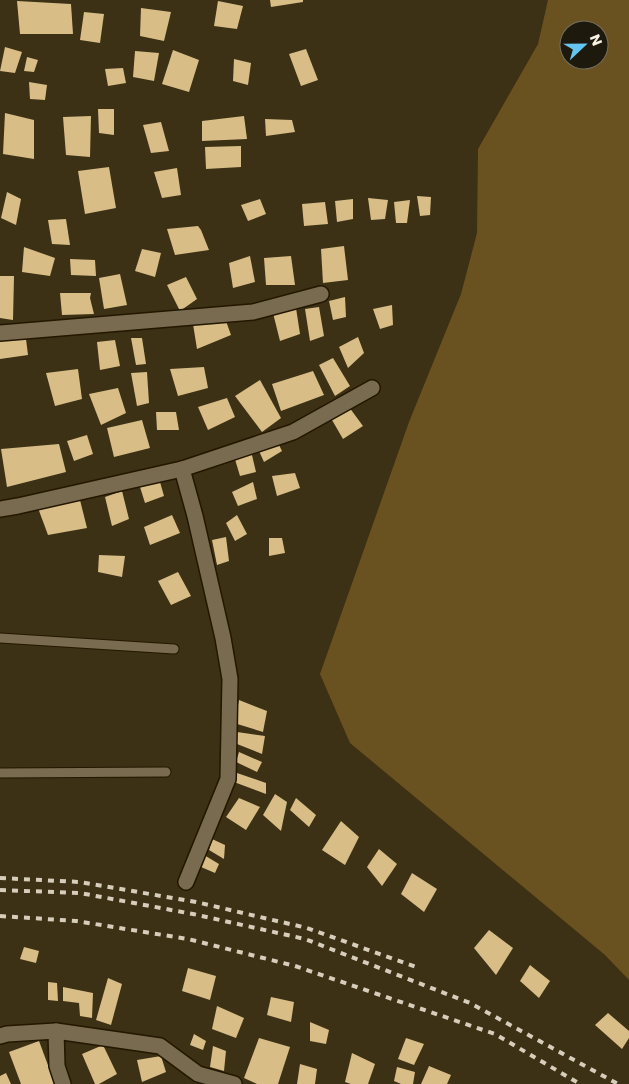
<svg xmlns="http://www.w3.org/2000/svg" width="629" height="1084" viewBox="0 0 629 1084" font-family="Poppins,sans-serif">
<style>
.green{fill:#69521f;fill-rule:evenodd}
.building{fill:#d8bd87}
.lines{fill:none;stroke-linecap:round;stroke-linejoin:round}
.lane-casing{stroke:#231700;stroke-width:11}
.street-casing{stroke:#231700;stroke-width:18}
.lane{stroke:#796b4f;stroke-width:9}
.street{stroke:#796b4f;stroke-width:15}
.rail{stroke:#d6cdbb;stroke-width:4;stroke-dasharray:6 6;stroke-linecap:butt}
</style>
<rect width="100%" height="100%" fill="#3c3015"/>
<path class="green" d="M548,0H629V980L605,955L350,743L320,674L409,422L461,294L477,233L478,149L538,44ZM569,30H599V60H569Z"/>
<g class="building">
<path d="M270,0H303V2L271,7Z"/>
<path d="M17,1L71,4L73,34H20Z"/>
<path d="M218,1L243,6L237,29L214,26Z"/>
<path d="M141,8L171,12L164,41L140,36Z"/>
<path d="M84,12L104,14L100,43L80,40Z"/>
<path d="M5,47L22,52L15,73L0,71Z"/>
<path d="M306,49L318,80L301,86L289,54Z"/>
<path d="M173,50L199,60L189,92L162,84Z"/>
<path d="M135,51L159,53L154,81L133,77Z"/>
<path d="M27,57L38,60L34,72L24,71Z"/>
<path d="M234,59L251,63L248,85L233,81Z"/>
<path d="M123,68L126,83L108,86L105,69Z"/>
<path d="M29,82L47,85L45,100L30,99Z"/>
<path d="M98,109H114V135L99,133Z"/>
<path d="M5,113L34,120V159L3,154Z"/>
<path d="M91,116L90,157L66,155L63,117Z"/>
<path d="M244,116L247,139L202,141V121Z"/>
<path d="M265,119L292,120L295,132L266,136Z"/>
<path d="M161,122L169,151L151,153L143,125Z"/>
<path d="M241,146V167L206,169L205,147Z"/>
<path d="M109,167L116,208L85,214L78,171Z"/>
<path d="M177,168L181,195L162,198L154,172Z"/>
<path d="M7,192L21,199L16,225L1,218Z"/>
<path d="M417,196L431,197L430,215L420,216Z"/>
<path d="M368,198L388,200L385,219L371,220Z"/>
<path d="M260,199L266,214L248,221L241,205Z"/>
<path d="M353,199V219L337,222L335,201Z"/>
<path d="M410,200L407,223H396L394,202Z"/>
<path d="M325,202L328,224L304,226L302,204Z"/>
<path d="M66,219L70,245L52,244L48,220Z"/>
<path d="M198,226L201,230L209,250L175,255L167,229Z"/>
<path d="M344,246L348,280L323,283L321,249Z"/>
<path d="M24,247L55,258L50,276L22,272Z"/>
<path d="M142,249L161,253L155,277L135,271Z"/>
<path d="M250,256L255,282L233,288L229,263Z"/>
<path d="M291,256L295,285H266L264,258Z"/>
<path d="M70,259L95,260L96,276L71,275Z"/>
<path d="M120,274L127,305L104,309L99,278Z"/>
<path d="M0,276H14L13,320L0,318Z"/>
<path d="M186,277L197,299L180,311L167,285Z"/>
<path d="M60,293H91L90,298L94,314L62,315Z"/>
<path d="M345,297L346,317L333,320L329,301Z"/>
<path d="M392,305L393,325L380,329L373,309Z"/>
<path d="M319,307L324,336L310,341L305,309Z"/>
<path d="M296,308L300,334L280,341L273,313Z"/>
<path d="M226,321L231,335L197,349L193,324Z"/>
<path d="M358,337L364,353L348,368L339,347Z"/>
<path d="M131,338H142L146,364L136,365Z"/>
<path d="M0,339H26L28,355L0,359Z"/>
<path d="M115,340L120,366L100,370L97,342Z"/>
<path d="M333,358L350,386L335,396L319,365Z"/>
<path d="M204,367L208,388L178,396L170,369Z"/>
<path d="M78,369L82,399L55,406L46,373Z"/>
<path d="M313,371L324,395L281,411L272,384Z"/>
<path d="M147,372L149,403L137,406L131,373Z"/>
<path d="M260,380L281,418L262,432L235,396Z"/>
<path d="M118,388L126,413L101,425L89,394Z"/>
<path d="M227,398L235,417L208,430L198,407Z"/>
<path d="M349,407L363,426L343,439L332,420Z"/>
<path d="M156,412H176L179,430H157Z"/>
<path d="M142,420L150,448L114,457L107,428Z"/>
<path d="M87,435L93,454L74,461L67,441Z"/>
<path d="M278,443L282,451L264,462L259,451Z"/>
<path d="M59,444L66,472L7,487L1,449Z"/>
<path d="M251,451L256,472L240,476L234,456Z"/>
<path d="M295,473L300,488L277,496L272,476Z"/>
<path d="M160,482L164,496L145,503L140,487Z"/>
<path d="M253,482L257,499L238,506L232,492Z"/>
<path d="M122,491L129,519L112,526L105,497Z"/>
<path d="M80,500L87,528L48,535L38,508Z"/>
<path d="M172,515L180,533L150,545L144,527Z"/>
<path d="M237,515L247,534L235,541L226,523Z"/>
<path d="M226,537L229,561L217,565L212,540Z"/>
<path d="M269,538H282L285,553L269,556Z"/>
<path d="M99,555L125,556L122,577L98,572Z"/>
<path d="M178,572L191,596L171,605L158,581Z"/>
<path d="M239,700L267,711L263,732L234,723Z"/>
<path d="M237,732L265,736L262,754L237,744Z"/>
<path d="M239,752L262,762L257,772L236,762Z"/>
<path d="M237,773L266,783V794L234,782Z"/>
<path d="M275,794L287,802L281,831L263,815Z"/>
<path d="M239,798L260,807L246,830L226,817Z"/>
<path d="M296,798L316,815L309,827L290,810Z"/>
<path d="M341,821L359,837L345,865L322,850Z"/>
<path d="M212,839L225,845L224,859L209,850Z"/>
<path d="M379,849L397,864L382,886L367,867Z"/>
<path d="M204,855L219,864L215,873L201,867Z"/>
<path d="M412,873L437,889L424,912L401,894Z"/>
<path d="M489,930L513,948L496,975L474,948Z"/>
<path d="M24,947L39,951L36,963L20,959Z"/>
<path d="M530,965L550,981L539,998L520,981Z"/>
<path d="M188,968L216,976L210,1000L182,991Z"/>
<path d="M108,978L122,984L111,1025L96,1020Z"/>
<path d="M48,982L57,983L58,1001L48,1000Z"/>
<path d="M63,987L93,993L92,1018L80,1016L79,1003L63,1001Z"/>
<path d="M271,997L294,1002L291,1022L267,1015Z"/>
<path d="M217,1006L244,1018L236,1038L212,1029Z"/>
<path d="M608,1013L629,1031V1038L622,1049L595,1025Z"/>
<path d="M310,1022L329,1030L326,1044L310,1041Z"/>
<path d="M194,1034L206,1041L203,1050L190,1045Z"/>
<path d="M259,1038L290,1047L278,1084H257L244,1078Z"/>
<path d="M406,1038L424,1044L414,1065L398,1059Z"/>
<path d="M39,1041L55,1084H21L9,1052Z"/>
<path d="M103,1045L117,1074L99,1084H95L82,1054Z"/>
<path d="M213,1046L226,1051L224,1071L210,1067Z"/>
<path d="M352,1053L375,1064L368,1084H351L345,1082Z"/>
<path d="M161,1056L166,1072L142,1082L137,1060Z"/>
<path d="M300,1064L317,1069L315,1084H297Z"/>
<path d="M429,1066L451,1075L447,1084H421Z"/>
<path d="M397,1067L415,1072L413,1084H401L394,1081Z"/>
<path d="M6,1073L11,1084H0V1076Z"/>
</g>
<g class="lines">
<g class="lane-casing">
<g id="lane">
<path d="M0,638L174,649"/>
<path d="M0,773L166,772"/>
</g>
</g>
<g class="street-casing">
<g id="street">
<path d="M0,333L253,312L321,294"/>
<path d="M182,469L195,516L223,638L230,679L228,779L186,882"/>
<path d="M0,509L18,506L182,469L293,432L372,388"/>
<path d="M56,1031L57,1066L63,1084"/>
<path d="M0,1036L7,1034L56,1031L160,1046L198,1074L234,1084"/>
</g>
</g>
<use href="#lane" class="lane"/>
<use href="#street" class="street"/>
<g class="rail">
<path d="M0,878L80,882L196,902L307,928L416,967"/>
<path d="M0,890L80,893L193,914L305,939L470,1003L618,1084"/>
<path d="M0,916L76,921L188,939L295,966L495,1034L580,1084"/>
</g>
</g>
<g transform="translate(584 45) rotate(68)"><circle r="24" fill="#1e190d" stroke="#767062"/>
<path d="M0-4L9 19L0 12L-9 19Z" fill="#65c5ee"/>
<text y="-8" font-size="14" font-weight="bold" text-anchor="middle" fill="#faf2e2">N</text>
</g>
</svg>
